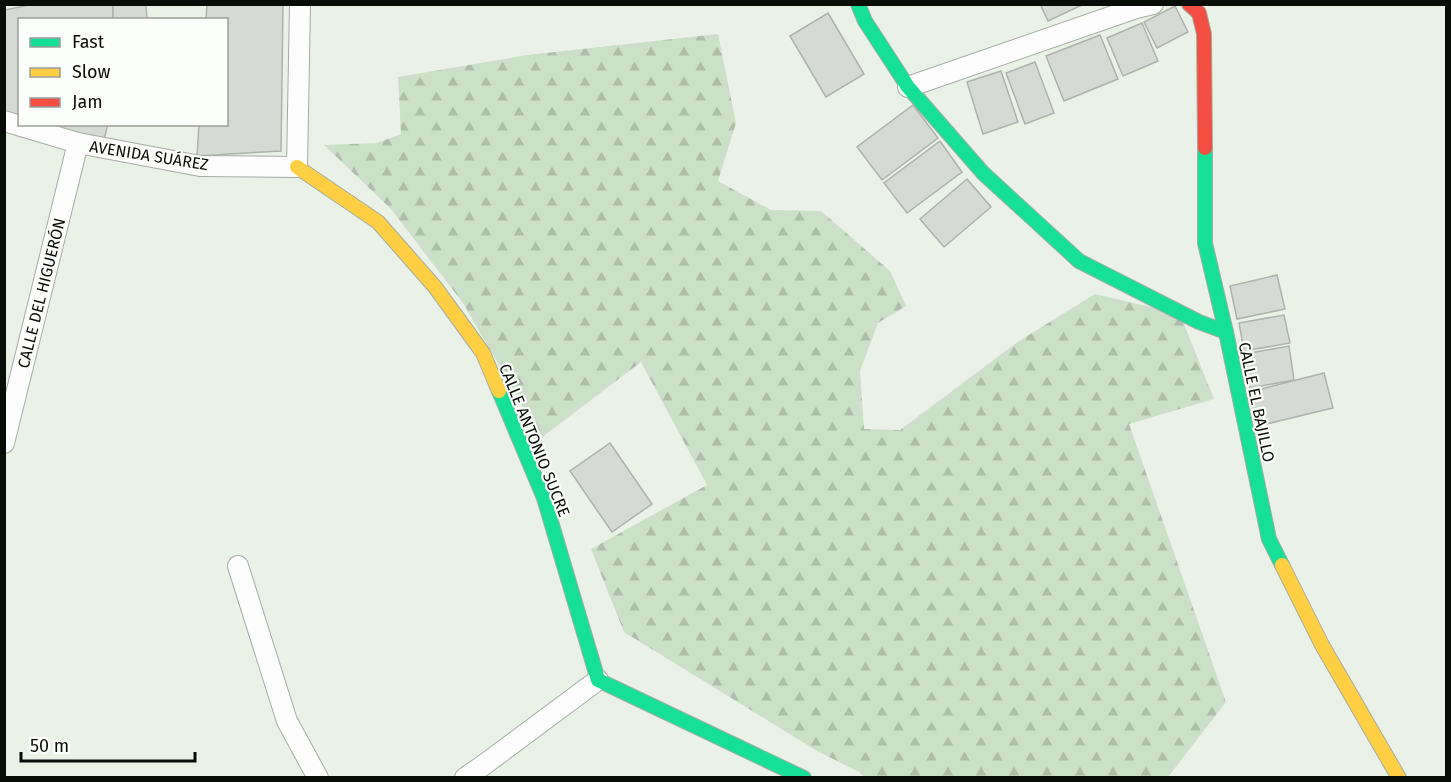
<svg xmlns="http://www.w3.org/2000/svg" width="1451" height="782" viewBox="0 0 1451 782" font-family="'Fira Sans',sans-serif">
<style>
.forest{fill:url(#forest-firs)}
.building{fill:#d5dbd4;stroke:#adb3ac;stroke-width:1.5}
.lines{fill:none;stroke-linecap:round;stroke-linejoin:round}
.street-casing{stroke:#a6aca5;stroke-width:22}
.fast-casing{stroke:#a6aca5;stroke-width:16}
.slow-casing{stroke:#a6aca5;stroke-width:16}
.jam-casing{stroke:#a6aca5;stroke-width:16}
.street{stroke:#fcfdfc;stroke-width:20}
.fast{stroke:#16e098;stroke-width:14}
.slow{stroke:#ffcf43;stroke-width:14}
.jam{stroke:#f24e42;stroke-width:14}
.labels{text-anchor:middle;stroke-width:4.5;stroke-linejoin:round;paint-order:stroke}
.street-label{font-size:16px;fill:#090d08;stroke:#fcfefb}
</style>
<defs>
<pattern id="forest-firs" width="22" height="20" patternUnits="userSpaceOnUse" patternTransform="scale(1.5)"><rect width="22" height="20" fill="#ccdfc9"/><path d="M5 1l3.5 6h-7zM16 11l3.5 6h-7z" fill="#aebeab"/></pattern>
</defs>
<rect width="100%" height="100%" fill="#eaf2e8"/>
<path class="forest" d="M718,34L736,123L718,181L771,210L821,211L890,271L906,306L878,323L860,371L864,429L900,430L1019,341L1095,294L1180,314L1214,399L1129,424L1226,702L1168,777H864L859,772L817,751L624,632L591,549L707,485L641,362L541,438L463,303L391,209L324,145L377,143L401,134L398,77L527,55Z"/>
<g class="building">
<path d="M25,4H113V20H20V121L4,116V10L25,6Z"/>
<path d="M113,4H146L147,20H113Z"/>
<path d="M207,4H283L281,151L197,156L199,124H226V20H206Z"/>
<path d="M1040,4H1084L1048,21Z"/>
<path d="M1175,6L1188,32L1157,48L1144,22Z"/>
<path d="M828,13L864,74L826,97L790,36Z"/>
<path d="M1142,23L1158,61L1123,76L1107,38Z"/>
<path d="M1100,35L1118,79L1064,101L1046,56Z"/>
<path d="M1035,62L1054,113L1025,124L1006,73Z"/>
<path d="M1001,71L1018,122L983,134L967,82Z"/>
<path d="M913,105L938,138L882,180L857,147Z"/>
<path d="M60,124H108L104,140L58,133Z"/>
<path d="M940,141L962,172L907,213L884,183Z"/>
<path d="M967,179L991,207L944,247L920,219Z"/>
<path d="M1277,275L1285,309L1237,319L1230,286Z"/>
<path d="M1284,315L1290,343L1244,351L1239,323Z"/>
<path d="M1289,346L1294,380L1250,388L1244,354Z"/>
<path d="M1324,373L1333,408L1258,426L1249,392Z"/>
<path d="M610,443L652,504L612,532L570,471Z"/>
</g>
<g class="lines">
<g class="street-casing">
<g id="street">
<path d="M908,87L1136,8L1153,4"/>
<path d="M4,121L78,143L200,166L297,167L300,4"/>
<path d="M4,443L78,143"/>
<path d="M238,566L287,721L318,778"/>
<path d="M465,778L485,764L598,680"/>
</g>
</g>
<g class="fast-casing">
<g id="fast">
<path d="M858,4L865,21L908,87L983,173L1079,261L1199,322L1226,332"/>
<path d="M1205,148V243L1226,332L1269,539L1282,565"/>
<path d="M499,391L544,498L598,680L804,778"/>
</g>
</g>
<g class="slow-casing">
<g id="slow">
<path d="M297,167L378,222L435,287L483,353L499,391"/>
<path d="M1282,565L1322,645L1399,778"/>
</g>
</g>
<g class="jam-casing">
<path id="jam" d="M1189,4L1199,13L1204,34L1205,148"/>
</g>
<use href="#street" class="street"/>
<use href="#fast" class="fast"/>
<use href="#slow" class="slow"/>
<use href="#jam" class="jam"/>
</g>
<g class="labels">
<g class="street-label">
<text transform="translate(149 155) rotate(9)" y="6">AVENIDA SUÁREZ</text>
<text transform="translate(41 293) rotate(-76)" y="6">CALLE DEL HIGUERÓN</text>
<text transform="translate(1257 402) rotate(78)" y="6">CALLE EL BAJILLO</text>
<text transform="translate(535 440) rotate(68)" y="6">CALLE ANTONIO SUCRE</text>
</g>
</g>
<rect width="1451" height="782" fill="none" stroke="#090d08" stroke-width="12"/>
<rect x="18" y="18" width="210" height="108" fill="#fcfefb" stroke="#9b9e9a" stroke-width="1.5"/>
<rect x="30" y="38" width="30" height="9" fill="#16e098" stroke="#9b9e9a" stroke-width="1.5"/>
<text x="72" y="48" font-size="18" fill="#090d08">Fast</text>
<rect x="30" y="68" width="30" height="9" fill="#ffcf43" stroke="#9b9e9a" stroke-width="1.5"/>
<text x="72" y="78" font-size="18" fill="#090d08">Slow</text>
<rect x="30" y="98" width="30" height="9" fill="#f24e42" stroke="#9b9e9a" stroke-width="1.5"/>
<text x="72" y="108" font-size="18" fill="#090d08">Jam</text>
<path d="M21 752v9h174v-9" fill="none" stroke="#090d08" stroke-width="3"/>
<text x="30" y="752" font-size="18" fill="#090d08" stroke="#fcfefb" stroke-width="4.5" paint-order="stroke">50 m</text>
</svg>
